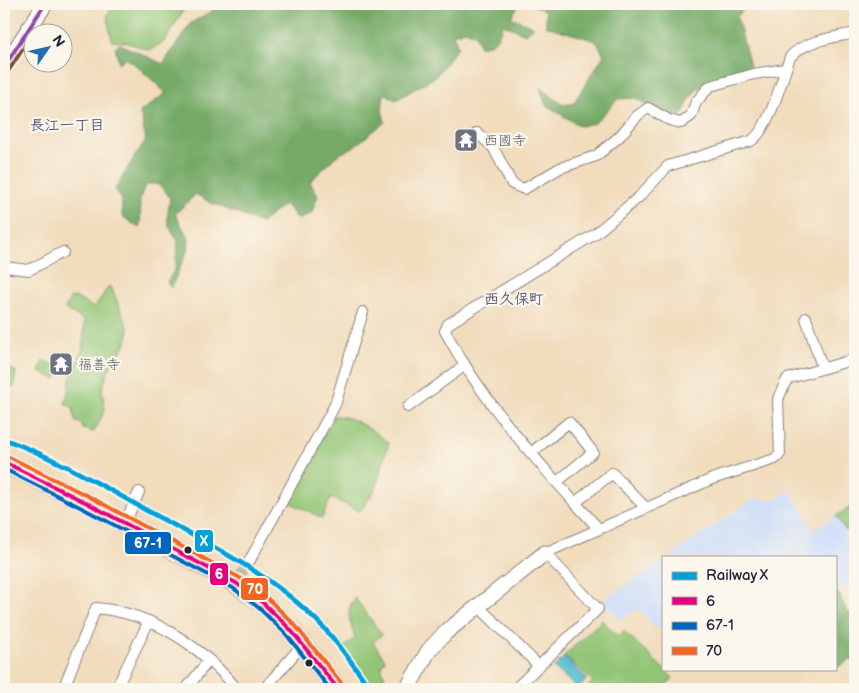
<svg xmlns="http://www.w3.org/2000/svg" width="859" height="693" viewBox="0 0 859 693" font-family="'Balsamiq Sans','Klee One',sans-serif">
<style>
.built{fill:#cbdcf9}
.green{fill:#92c575;stroke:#5a7458}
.forest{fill:#75aa66;stroke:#4c6650}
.water{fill:#52bcce;stroke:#3a6f84}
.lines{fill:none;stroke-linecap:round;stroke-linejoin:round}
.street-tunnel{stroke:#c8b7a2;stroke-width:10;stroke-dasharray:10 5;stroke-linecap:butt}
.street-casing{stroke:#8a7f7c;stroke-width:12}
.secondary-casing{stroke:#8a7f7c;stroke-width:17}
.highway-casing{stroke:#8a7f7c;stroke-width:21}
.street{stroke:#fff;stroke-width:10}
.secondary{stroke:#fff;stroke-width:15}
.highway{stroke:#fff;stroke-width:19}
.bus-1-casing{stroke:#fbf7ec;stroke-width:8}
.bus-2-casing{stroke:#fbf7ec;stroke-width:8}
.bus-3-casing{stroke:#fbf7ec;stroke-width:8}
.bus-4-casing{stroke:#fbf7ec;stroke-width:8}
.bus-5-casing{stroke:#fbf7ec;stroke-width:8}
.bus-1{stroke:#e5007d;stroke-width:4}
.bus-2{stroke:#0065bd;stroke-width:4}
.bus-3{stroke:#f26522;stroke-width:4}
.bus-4{stroke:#8e44ad;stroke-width:4}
.bus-5{stroke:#7a4b2a;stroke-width:4}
.rail-1-casing{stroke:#fbf7ec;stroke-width:9}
.rail-1{stroke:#02a0db;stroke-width:5}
.bus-dot{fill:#22223b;stroke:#fbf7ec;stroke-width:2}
.labels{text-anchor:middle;stroke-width:4.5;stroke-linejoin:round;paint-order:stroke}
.worship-label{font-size:14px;fill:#5b616d;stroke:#fbf7ec;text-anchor:start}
.neighbourhood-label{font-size:15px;font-weight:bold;fill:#595478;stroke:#fbf7ec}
.line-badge{stroke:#fbf7ec;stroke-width:2}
.badge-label{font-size:14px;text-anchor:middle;font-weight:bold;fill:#fff}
</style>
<rect width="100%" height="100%" fill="#fbf7ec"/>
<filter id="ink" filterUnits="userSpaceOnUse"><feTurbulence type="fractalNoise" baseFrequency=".02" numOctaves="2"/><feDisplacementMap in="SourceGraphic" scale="10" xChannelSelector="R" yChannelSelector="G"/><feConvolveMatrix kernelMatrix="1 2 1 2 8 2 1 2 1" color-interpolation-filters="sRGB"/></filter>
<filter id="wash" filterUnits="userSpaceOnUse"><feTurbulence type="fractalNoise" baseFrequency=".0096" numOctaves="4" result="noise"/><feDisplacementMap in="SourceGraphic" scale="20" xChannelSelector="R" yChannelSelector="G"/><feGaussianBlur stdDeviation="1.12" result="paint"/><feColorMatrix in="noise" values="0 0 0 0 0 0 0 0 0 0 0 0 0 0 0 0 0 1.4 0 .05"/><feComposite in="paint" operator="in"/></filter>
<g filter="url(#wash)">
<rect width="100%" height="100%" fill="#f1dcbc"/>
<g class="built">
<path d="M790,491L812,528L804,547L797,557H668L755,498L770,500Z"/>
<path d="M855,504V582L844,590H835V557H800L813,530Z"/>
<path d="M663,560V634L637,609L621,620L607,606H603L599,603Z"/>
</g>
<g class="green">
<path d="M115,4H190L186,6L165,41L150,50L125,42L112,41L107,16Z"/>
<path d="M109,286L112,289L129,330L125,345L109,369L102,389L105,410L94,432L83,429V425L75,421L73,407L65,404L69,389V383L83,348L84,320L65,309L70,298L75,297L94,308Z"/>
<path d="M43,361L61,367L56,379L39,372Z"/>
<path d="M5,367L16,371L14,387L4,384Z"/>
<path d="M334,416C353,415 374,432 389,443L375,490L360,511L331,498L322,518L289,502Z"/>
<path d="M855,504V524L846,531L836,516Z"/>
<path d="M355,598L382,635L373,642L385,660L381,666L385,678L378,689H376L343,648L355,638C351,624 344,611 355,598Z"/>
<path d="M602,620L618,636L624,631L673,678L663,689H586L593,681L564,656Z"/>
</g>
<g class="forest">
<path d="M224,4H520L511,17L534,27L525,34L503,24C499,38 495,44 480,47L475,34L465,30L453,34L458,47L435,77L396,100L384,93L382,110L385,122L353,147L336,156L310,182L318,196L312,212L299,220L285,204L261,223L209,202L196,194L175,214L189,239L188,249L171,288L167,282L175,269L178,241C165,223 167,218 170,198C163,188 159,181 146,185C134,204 144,209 139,228L122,216V200L115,189C126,172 134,156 146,140L140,112L166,93L136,65L125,58L119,63L115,47L120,44L163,64L191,23Z"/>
<path d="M531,4H756L743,10L737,17L750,66C731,73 707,77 694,93C684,104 689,110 674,121L635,98L618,99L595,123L580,126L546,105L540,88L562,104H573L604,55L596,41L546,26V11Z"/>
<path d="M835,593L839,594L847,612L855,615V665L851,659L835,669Z"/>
</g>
<path class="water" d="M564,657L587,679L578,689L554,667Z"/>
</g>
<g filter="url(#ink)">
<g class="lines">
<path class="street-tunnel" d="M240,576L250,560"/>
<g class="street-casing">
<g id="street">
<path d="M477,133L493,147L512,184L524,189L560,168L596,156L619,137L637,116L648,108L669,120L681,123L691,116L696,102L710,86L754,74L785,69"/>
<path d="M4,267L29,270L63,252"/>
<path d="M806,318L822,367"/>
<path d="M408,407L464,366"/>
<path d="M531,453L569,422L593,452L557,482"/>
<path d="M575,503L612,473L645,507"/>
<path d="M125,523L139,492"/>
<path d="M598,528C540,464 486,408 445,331L448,324L595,234L639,197L668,166L751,141C769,130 782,79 790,57C805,40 833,38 855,33"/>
<path d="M250,560L335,405L363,312"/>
<path d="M479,607L539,666"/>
<path d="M63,689L96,608C152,613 201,646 237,689"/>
<path d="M116,689L149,621"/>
<path d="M186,689L209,660"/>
<path d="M264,689L304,643"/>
<path d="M515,689L598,609L545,553L712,479L775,459L780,454L778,399L787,379L855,359"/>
</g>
</g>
<g class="secondary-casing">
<g id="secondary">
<path d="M4,67L45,4"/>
<path d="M407,689L429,650L446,632L545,553"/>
</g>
</g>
<g class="highway-casing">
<path id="highway" d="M4,462L87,503L236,583L263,603L290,629L338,689"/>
</g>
<use href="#street" class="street"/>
<use href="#secondary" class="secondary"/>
<use href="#highway" class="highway"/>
<g class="bus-1-casing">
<path id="bus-1" d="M4,462L87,503L236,583L263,603L290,629L338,689"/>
</g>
<g class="bus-2-casing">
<path id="bus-2" d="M4,469L84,509L233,588L259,608L285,633L330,689"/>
</g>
<g class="bus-3-casing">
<path id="bus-3" d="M7,456L90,497L240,578L267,598L294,624L343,685"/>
</g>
<g class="bus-4-casing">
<path id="bus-4" d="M4,67L45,4"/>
</g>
<g class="bus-5-casing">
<path id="bus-5" d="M9,70L32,35"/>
</g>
<use href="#bus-1" class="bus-1"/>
<use href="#bus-2" class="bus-2"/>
<use href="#bus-3" class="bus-3"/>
<use href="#bus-4" class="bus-4"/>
<use href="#bus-5" class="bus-5"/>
<g class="rail-1-casing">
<path id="rail-1" d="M4,439C53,457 98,483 144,509C206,543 275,575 324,628C341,647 356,668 370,689"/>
</g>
<use href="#rail-1" class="rail-1"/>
</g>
</g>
<defs>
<g id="temple-square" transform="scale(1.25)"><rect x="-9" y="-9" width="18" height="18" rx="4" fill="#6b7280" stroke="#fbf7ec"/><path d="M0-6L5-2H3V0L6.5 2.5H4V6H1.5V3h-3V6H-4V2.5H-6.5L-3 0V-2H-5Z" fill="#fff"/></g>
</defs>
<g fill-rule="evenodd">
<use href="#temple-square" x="466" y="140"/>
<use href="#temple-square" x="61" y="364"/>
</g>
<g class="bus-dot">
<circle cx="188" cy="550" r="4.5"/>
<circle cx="309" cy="663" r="4.5"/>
</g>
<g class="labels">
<g class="worship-label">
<text x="484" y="145">西國寺</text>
<text x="78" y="369">福善寺</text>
</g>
<g class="neighbourhood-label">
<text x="67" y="130">長江一丁目</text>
<text x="514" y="304">西久保町</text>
</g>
</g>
<g class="line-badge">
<rect x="194" y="529" width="20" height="24" rx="5" fill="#02a0db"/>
<rect x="124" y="531" width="48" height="24" rx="5" fill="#0065bd"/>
<rect x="209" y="562" width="20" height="24" rx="5" fill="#e5007d"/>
<rect x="240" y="577" width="29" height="24" rx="5" fill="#f26522"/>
</g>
<g class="badge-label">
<text x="204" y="546">X</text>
<text x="148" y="548">67-1</text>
<text x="219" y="579">6</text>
<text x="255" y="594">70</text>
</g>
<rect width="859" height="693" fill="none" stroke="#fbf7ec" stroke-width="20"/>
<rect x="662" y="556" width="175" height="115" fill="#fbf7ec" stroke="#a4a2a5"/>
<rect x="672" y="572" width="25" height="8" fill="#02a0db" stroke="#a4a2a5"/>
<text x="706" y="580" font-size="15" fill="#22223b">Railway X</text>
<rect x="672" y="597" width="25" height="8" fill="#e5007d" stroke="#a4a2a5"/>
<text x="706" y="606" font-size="15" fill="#22223b">6</text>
<rect x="672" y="622" width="25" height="8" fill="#0065bd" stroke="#a4a2a5"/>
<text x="706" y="630" font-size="15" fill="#22223b">67-1</text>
<rect x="672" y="647" width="25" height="8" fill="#f26522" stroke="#a4a2a5"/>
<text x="706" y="656" font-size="15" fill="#22223b">70</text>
<g transform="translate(48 48) rotate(56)"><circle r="24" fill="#fbf7ec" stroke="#a4a2a5"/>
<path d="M0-4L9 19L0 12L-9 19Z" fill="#1f6fb2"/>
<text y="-8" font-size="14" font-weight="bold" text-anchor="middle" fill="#22223b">N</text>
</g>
</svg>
